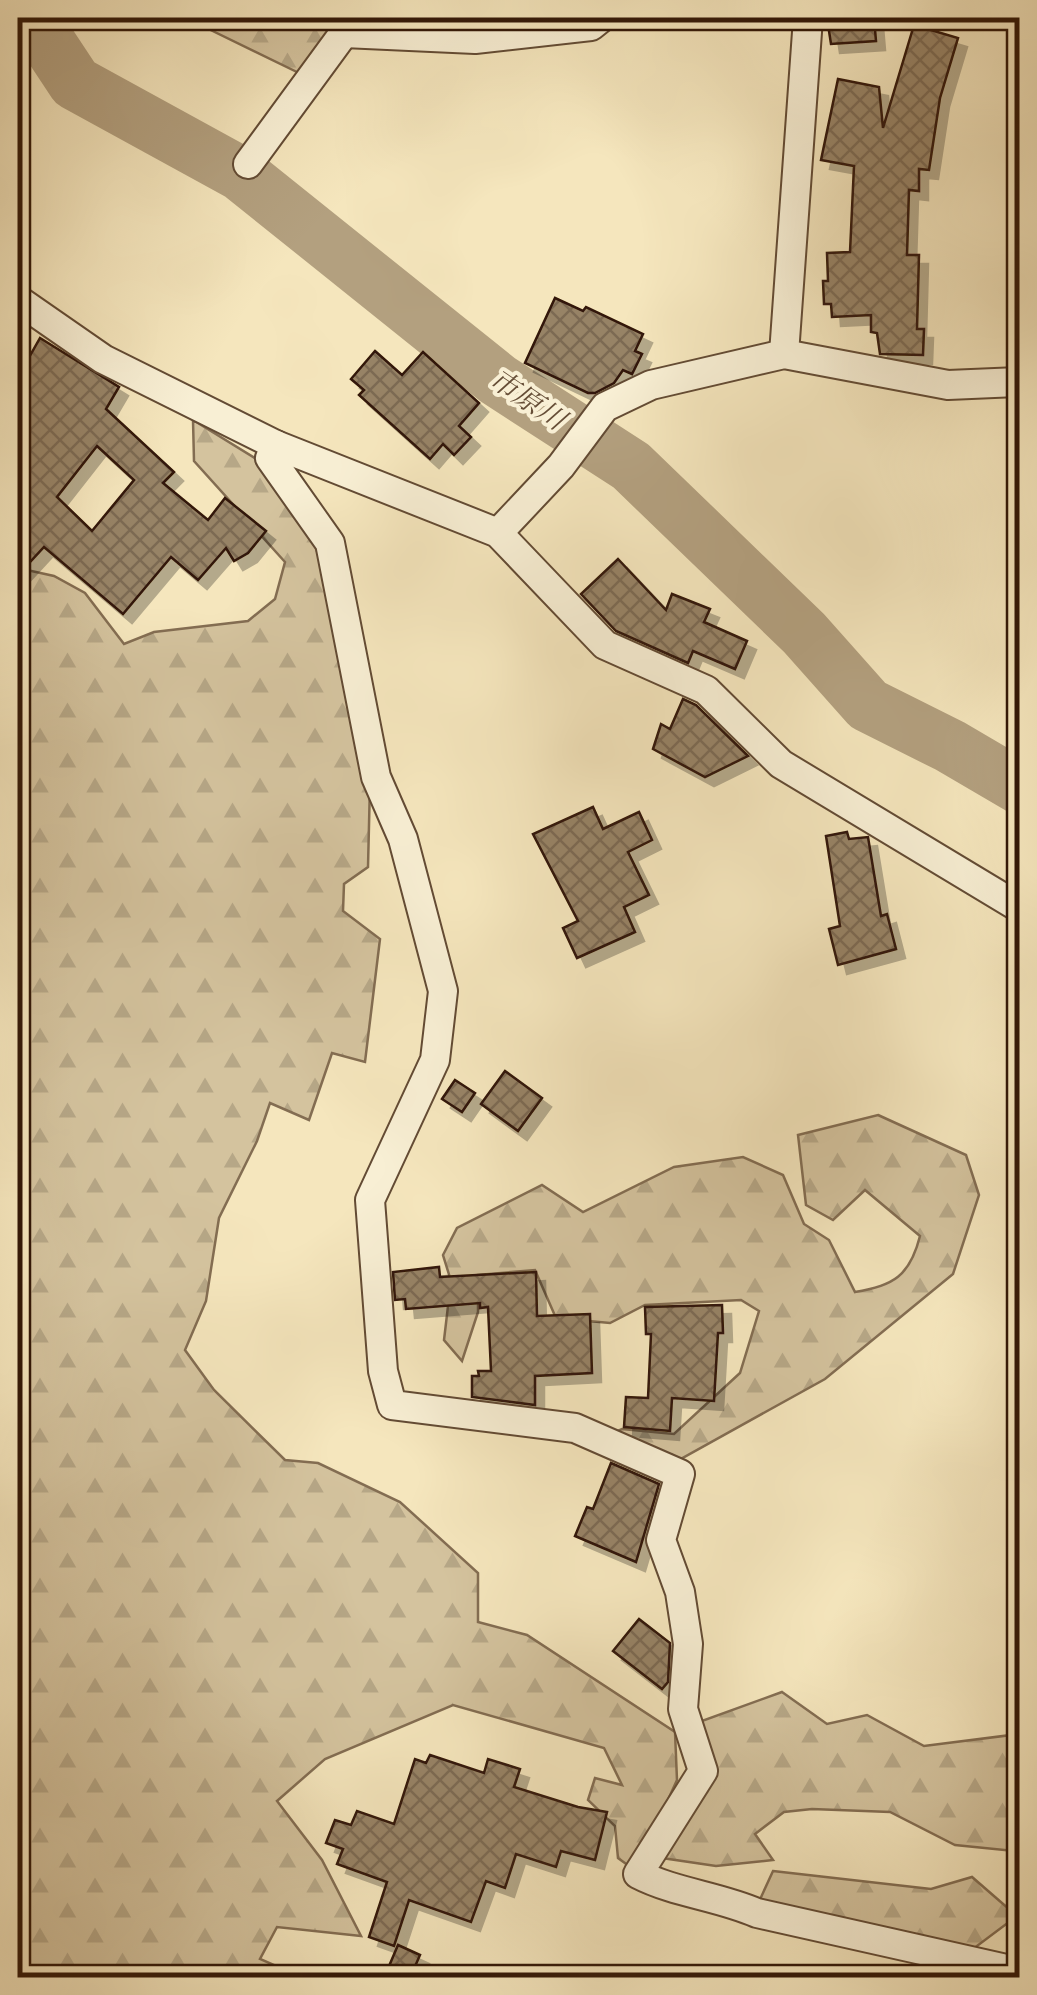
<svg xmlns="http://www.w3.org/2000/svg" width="1037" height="1995" viewBox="0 0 1037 1995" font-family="'Libre Caslon Text','Noto Serif JP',serif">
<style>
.forest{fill:url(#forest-firs);stroke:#836d52;stroke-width:2.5}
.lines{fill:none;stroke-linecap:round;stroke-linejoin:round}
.river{stroke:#b3a07f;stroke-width:55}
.building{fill:url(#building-cross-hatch);stroke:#321707;stroke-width:2.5;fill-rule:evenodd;filter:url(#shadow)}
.minor-casing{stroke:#634b34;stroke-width:32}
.minor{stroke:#f8efd4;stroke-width:28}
.labels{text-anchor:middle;stroke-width:8;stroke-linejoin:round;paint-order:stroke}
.water-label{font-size:28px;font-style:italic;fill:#664e37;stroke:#f8efd4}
</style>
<defs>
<pattern id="forest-firs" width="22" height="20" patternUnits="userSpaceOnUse" patternTransform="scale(2.5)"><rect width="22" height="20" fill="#d4c39e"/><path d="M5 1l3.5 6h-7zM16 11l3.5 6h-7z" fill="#b6a787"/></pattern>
<pattern id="building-cross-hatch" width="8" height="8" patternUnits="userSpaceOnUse" patternTransform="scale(2.5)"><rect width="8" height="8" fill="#978366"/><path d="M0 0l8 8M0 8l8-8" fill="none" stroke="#7c6a52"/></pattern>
<filter id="shadow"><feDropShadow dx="9" dy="9" stdDeviation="0" flood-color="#0004"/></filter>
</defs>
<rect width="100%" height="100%" fill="#f5e6bd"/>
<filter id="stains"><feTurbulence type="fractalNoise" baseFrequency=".002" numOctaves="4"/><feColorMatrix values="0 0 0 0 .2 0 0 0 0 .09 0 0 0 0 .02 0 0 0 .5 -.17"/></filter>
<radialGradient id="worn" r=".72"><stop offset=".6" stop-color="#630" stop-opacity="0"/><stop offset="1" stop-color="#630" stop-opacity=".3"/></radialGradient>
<g class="forest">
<path d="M186,18H336V20L301,74Z"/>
<path d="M193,420L281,474L315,544L349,668L370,783L368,867L344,884L343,911L380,939L365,1062L332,1053L309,1120L270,1103L257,1141L219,1218L206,1301L185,1350L214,1390L285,1460L318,1463L400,1502L478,1573V1622L527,1635L675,1732L677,1780L657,1824L629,1866L618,1858L615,1826L588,1800L595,1778L622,1785L604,1748L453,1705L325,1759L277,1801L322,1860L361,1936L277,1927L260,1959L301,1977L18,1978V568L54,576L85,593L124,644L154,632L248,621L275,599L285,562L194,461Z"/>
<path d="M878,1115L966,1155L979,1195L953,1274L825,1379L677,1461L613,1433L622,1429L674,1434L740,1373L759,1311L741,1300L645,1305L610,1323L556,1318L535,1270L478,1275V1312L462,1361L444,1340L451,1281L443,1255L457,1228L542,1185L583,1212L674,1167L743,1157L783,1175L804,1224L829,1240L855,1292C893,1286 910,1276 920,1236L865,1190L833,1220L806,1205L798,1135Z"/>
<path d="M782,1692L827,1724L867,1715L924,1746L1019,1734L1020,1844L1014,1851L955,1845L890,1812L812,1809L784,1812L755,1834L773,1860L716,1866L662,1858L713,1780L699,1722Z"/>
<path d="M773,1871L931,1889L972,1877L1017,1916L973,1949L757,1906Z"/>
</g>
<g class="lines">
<path class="river" d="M32,18L75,83L241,174L498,380L631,466L804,633L868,705L950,746L1020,787"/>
</g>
<g class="building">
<path d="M827,18H874L876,41L831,44Z"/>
<path d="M914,25L958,38L940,98L929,170L919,169V191L909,190L907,255H919L917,329H924L923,355L880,354L877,333L871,332V315L832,317L831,304H824L823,281H828L827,253L850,252L854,166L821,160L838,79L879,87L883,128Z"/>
<path d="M555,298L583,311L586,307L643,334L635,351L642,354L632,374L623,370L614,383L595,393H588L525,363Z"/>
<path d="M40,338L119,387L106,409L174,472L163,483L208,520L225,498L266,531L248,553L234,561L226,548L198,580L171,557L123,614L44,547L18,575V377ZM97,446L134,480L92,531L57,497Z"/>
<path d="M375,351L402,375L423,352L479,403L459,426L471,437L454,455L443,444L430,459L359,395L364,390L351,379Z"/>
<path d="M618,559L666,610L672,594L710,609L704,622L747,641L735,669L693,651L688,663L616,631L581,594Z"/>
<path d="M683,699L696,705L748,756L705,777L653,749L661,724L670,729Z"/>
<path d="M593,807L603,829L639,812L652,840L628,852L649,895L624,907L635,932L577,958L563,928L578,921L533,834Z"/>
<path d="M847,832L849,839L868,837L881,916L887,914L896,949L838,965L829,929L840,926L826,836Z"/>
<path d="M505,1071L542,1098L518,1131L481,1104Z"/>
<path d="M455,1080L475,1093L462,1112L442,1099Z"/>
<path d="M439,1267L440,1277L536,1272L537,1316L590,1314L592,1373L535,1376V1405L472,1397V1376H479L478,1371H491L488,1307L480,1308V1303L406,1309L405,1299L395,1300L393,1272Z"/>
<path d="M722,1305L723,1333H718L714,1401L672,1398L670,1431L624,1427L626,1397L648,1398L651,1334H646L645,1307Z"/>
<path d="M611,1463L659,1484L636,1562L575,1536L587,1507L593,1509Z"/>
<path d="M639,1619L670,1643L668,1682L662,1689L613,1651Z"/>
<path d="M430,1755L484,1773L488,1759L520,1769L514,1787L578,1807L607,1812L595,1860L561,1851L556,1867L516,1854L505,1888L486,1881L471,1922L409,1900L394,1946L369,1937L387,1882L337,1864L343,1849L326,1843L335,1820L351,1825L357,1811L394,1824L415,1759L426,1763Z"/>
<path d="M398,1945L420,1955L410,1978H384Z"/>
</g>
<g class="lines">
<g class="minor-casing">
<g id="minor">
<path d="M344,33L475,39L591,26L601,18"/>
<path d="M248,164L344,33L343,18"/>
<path d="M18,300L103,359L276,445L498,533L605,645L706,690L781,764L1020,908"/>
<path d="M784,354L808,18"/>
<path d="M276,445L270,458L330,543L376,777L403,839L443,991L435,1060L370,1200L383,1371L392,1405L575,1428L680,1474L661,1540L680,1592L688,1644L683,1709L703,1771L638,1874C675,1893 718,1896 757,1913L1020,1972"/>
<path d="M498,533L561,466L605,407L651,385L784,354L948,385L1020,382"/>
</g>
</g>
<use href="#minor" class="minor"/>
</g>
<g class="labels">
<g class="water-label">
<text transform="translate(528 399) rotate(34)" y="10">市原川</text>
</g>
</g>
<rect width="1037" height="1995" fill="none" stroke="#f5e6bd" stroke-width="60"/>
<rect x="20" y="20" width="997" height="1955" fill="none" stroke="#321707" stroke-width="5"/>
<rect x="30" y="30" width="977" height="1935" fill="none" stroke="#321707" stroke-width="2.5"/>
<rect width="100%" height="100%" filter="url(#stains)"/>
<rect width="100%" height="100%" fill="url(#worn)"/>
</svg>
